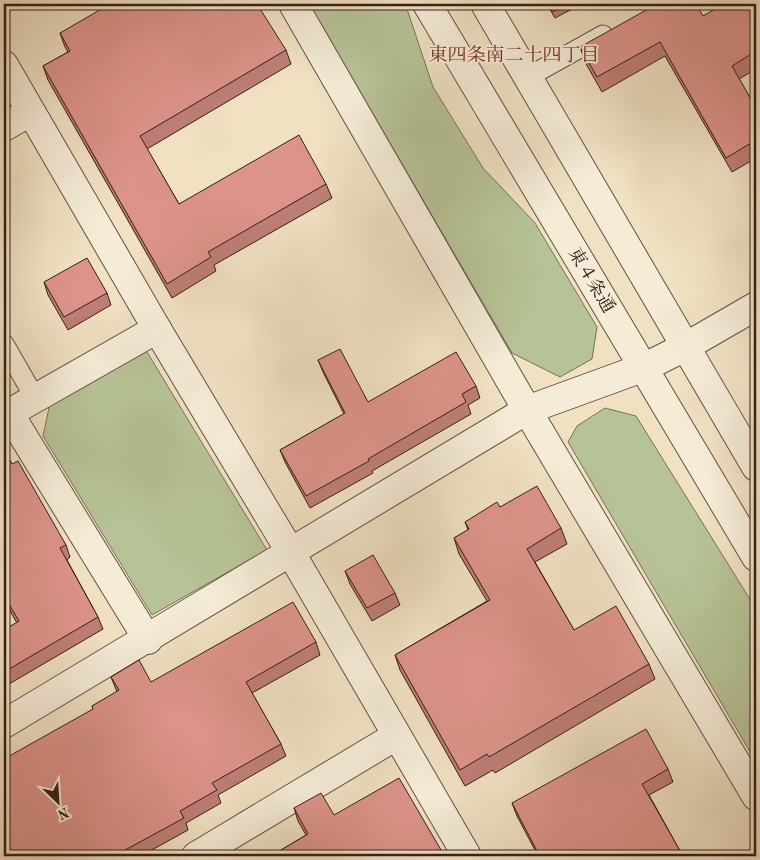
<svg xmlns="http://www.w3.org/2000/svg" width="760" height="860" viewBox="0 0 760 860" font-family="'Old Standard TT','Noto Serif JP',serif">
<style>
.green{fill:#b6c396;stroke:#767256}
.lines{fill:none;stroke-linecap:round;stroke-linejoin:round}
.service-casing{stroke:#645041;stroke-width:21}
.minor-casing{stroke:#645041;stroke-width:30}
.tertiary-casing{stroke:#645041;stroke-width:30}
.service{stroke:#f5ecd8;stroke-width:19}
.minor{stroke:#f5ecd8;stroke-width:28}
.tertiary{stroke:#f5ecd8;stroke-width:28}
.wall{fill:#bd7e77;stroke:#362016}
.building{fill:#dc938a;stroke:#362016}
.labels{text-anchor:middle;stroke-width:4;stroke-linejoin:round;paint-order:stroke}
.street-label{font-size:18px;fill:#362016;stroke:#f5ecd8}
.neighbourhood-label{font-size:19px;fill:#7a1f14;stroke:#f5ecd8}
</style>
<rect width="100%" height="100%" fill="#f0e1c3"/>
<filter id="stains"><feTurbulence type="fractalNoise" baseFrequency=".004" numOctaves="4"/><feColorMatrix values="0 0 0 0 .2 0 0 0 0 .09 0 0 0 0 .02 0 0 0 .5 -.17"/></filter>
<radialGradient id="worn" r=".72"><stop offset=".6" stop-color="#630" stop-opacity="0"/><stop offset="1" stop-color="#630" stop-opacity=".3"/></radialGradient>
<g class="green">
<path d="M309,4H403L408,12L433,87L483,168L535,223L597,327L592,359L560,377L512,353Z"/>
<path d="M144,347L267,550L152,615L43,436L50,403Z"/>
<path d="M605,408L636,416L756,609V762L568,442L577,426Z"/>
</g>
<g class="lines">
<g class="service-casing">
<g id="service">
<path d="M528,77L603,35"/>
<path d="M4,344L35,398"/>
</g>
</g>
<g class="minor-casing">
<g id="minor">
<path d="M293,4L527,410L756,796"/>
<path d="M4,65L157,329L291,553L467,856"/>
<path d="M4,127L30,112"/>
<path d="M9,413L148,640"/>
<path d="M4,416L157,329"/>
<path d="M4,724L527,410L645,367L685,347L756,306"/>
<path d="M196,856L396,736"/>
</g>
</g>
<g class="tertiary-casing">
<g id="tertiary">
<path d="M427,4L756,557"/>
<path d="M485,4L756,467"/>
</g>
</g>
<use href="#service" class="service"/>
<use href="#minor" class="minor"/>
<use href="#tertiary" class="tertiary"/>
</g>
<g class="wall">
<path d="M547,4H577L578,6L555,18Z"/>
<path d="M756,4V69L739,79L756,108V158L732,172L665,56L602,92L585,62L580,47L703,16Z"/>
<path d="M60,33L286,50L291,64L147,149L179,204L326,184L332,198L214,265L216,271L172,298L48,80L43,66L68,52L65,47Z"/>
<path d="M44,282L107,293L111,305L68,330L48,295Z"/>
<path d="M318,360L368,402L476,386L480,398L468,405L471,414L372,471L373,473L310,508L285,462L280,450L344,414L323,372Z"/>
<path d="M4,450L12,464L66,545L70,557L67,560L98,617L103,629L4,687V630L17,623L4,600Z"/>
<path d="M500,507L561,528L567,544L535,562L574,630L649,664L655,679L495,773L493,770L465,786L400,670L395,655L487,601L459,554L454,538L468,530L465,522Z"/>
<path d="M345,571L395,593L400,605L372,621L350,584Z"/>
<path d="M316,642L320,655L252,693L281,744L286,756L218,795L221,803L186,823L188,830L141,856H4L93,709L92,706L117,692L111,677L151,682Z"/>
<path d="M668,769L673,782L649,795L679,849L681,856H533L532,854L536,852L517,816L512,803Z"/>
<path d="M294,808L334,815L441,850L443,856H271L306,835L298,821Z"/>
</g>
<g class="building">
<path d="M110,4H257L286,50L140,136L179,204L299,135L326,184L208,252L211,257L167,284L43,66L70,51L60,33Z"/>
<path d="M548,4H568L552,12Z"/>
<path d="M657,4H696L703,16L724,4H756V51L732,66L756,108V140L726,158L660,42L597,77L580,47Z"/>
<path d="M87,258L107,293L64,317L44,282Z"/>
<path d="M340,349L368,402L456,352L476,386L462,394L466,402L368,459L369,461L306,496L280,450L345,413L318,360Z"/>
<path d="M4,450L12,464L18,461L66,545L60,548L98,617L4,672V630L19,621L4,596Z"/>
<path d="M537,486L561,528L527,549L574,630L616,606L649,664L489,757L487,754L460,770L395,655L490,600L454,538L469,529L465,522L497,502L500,507Z"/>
<path d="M373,555L395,593L367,608L345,571Z"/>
<path d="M293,602L316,642L246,682L281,744L212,783L217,790L180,811L184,818L114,856H4V759L93,709L92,706L119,690L111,677L139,660L151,682Z"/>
<path d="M646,729L668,769L642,784L679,849L667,856H534L532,854L537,851L512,803Z"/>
<path d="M399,778L441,850L432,855L433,856H271L308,834L294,808L321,793L334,815Z"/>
</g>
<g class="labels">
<g class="street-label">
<text transform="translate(592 280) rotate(59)" y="6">東４条通</text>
</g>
<g class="neighbourhood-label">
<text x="514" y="61">東四条南二十四丁目</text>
</g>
</g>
<rect width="760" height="860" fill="none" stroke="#f0e1c3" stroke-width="20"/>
<rect x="5" y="5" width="750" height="850" fill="none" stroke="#362016" stroke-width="2.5"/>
<rect x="10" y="10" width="740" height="840" fill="none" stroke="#362016"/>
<g transform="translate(58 802) rotate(155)" stroke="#f5ecd8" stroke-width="4" paint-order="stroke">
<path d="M0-4L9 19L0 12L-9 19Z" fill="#362016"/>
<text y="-8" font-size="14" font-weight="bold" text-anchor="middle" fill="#362016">N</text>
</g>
<rect width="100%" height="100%" filter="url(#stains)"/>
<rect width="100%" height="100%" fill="url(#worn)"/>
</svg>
